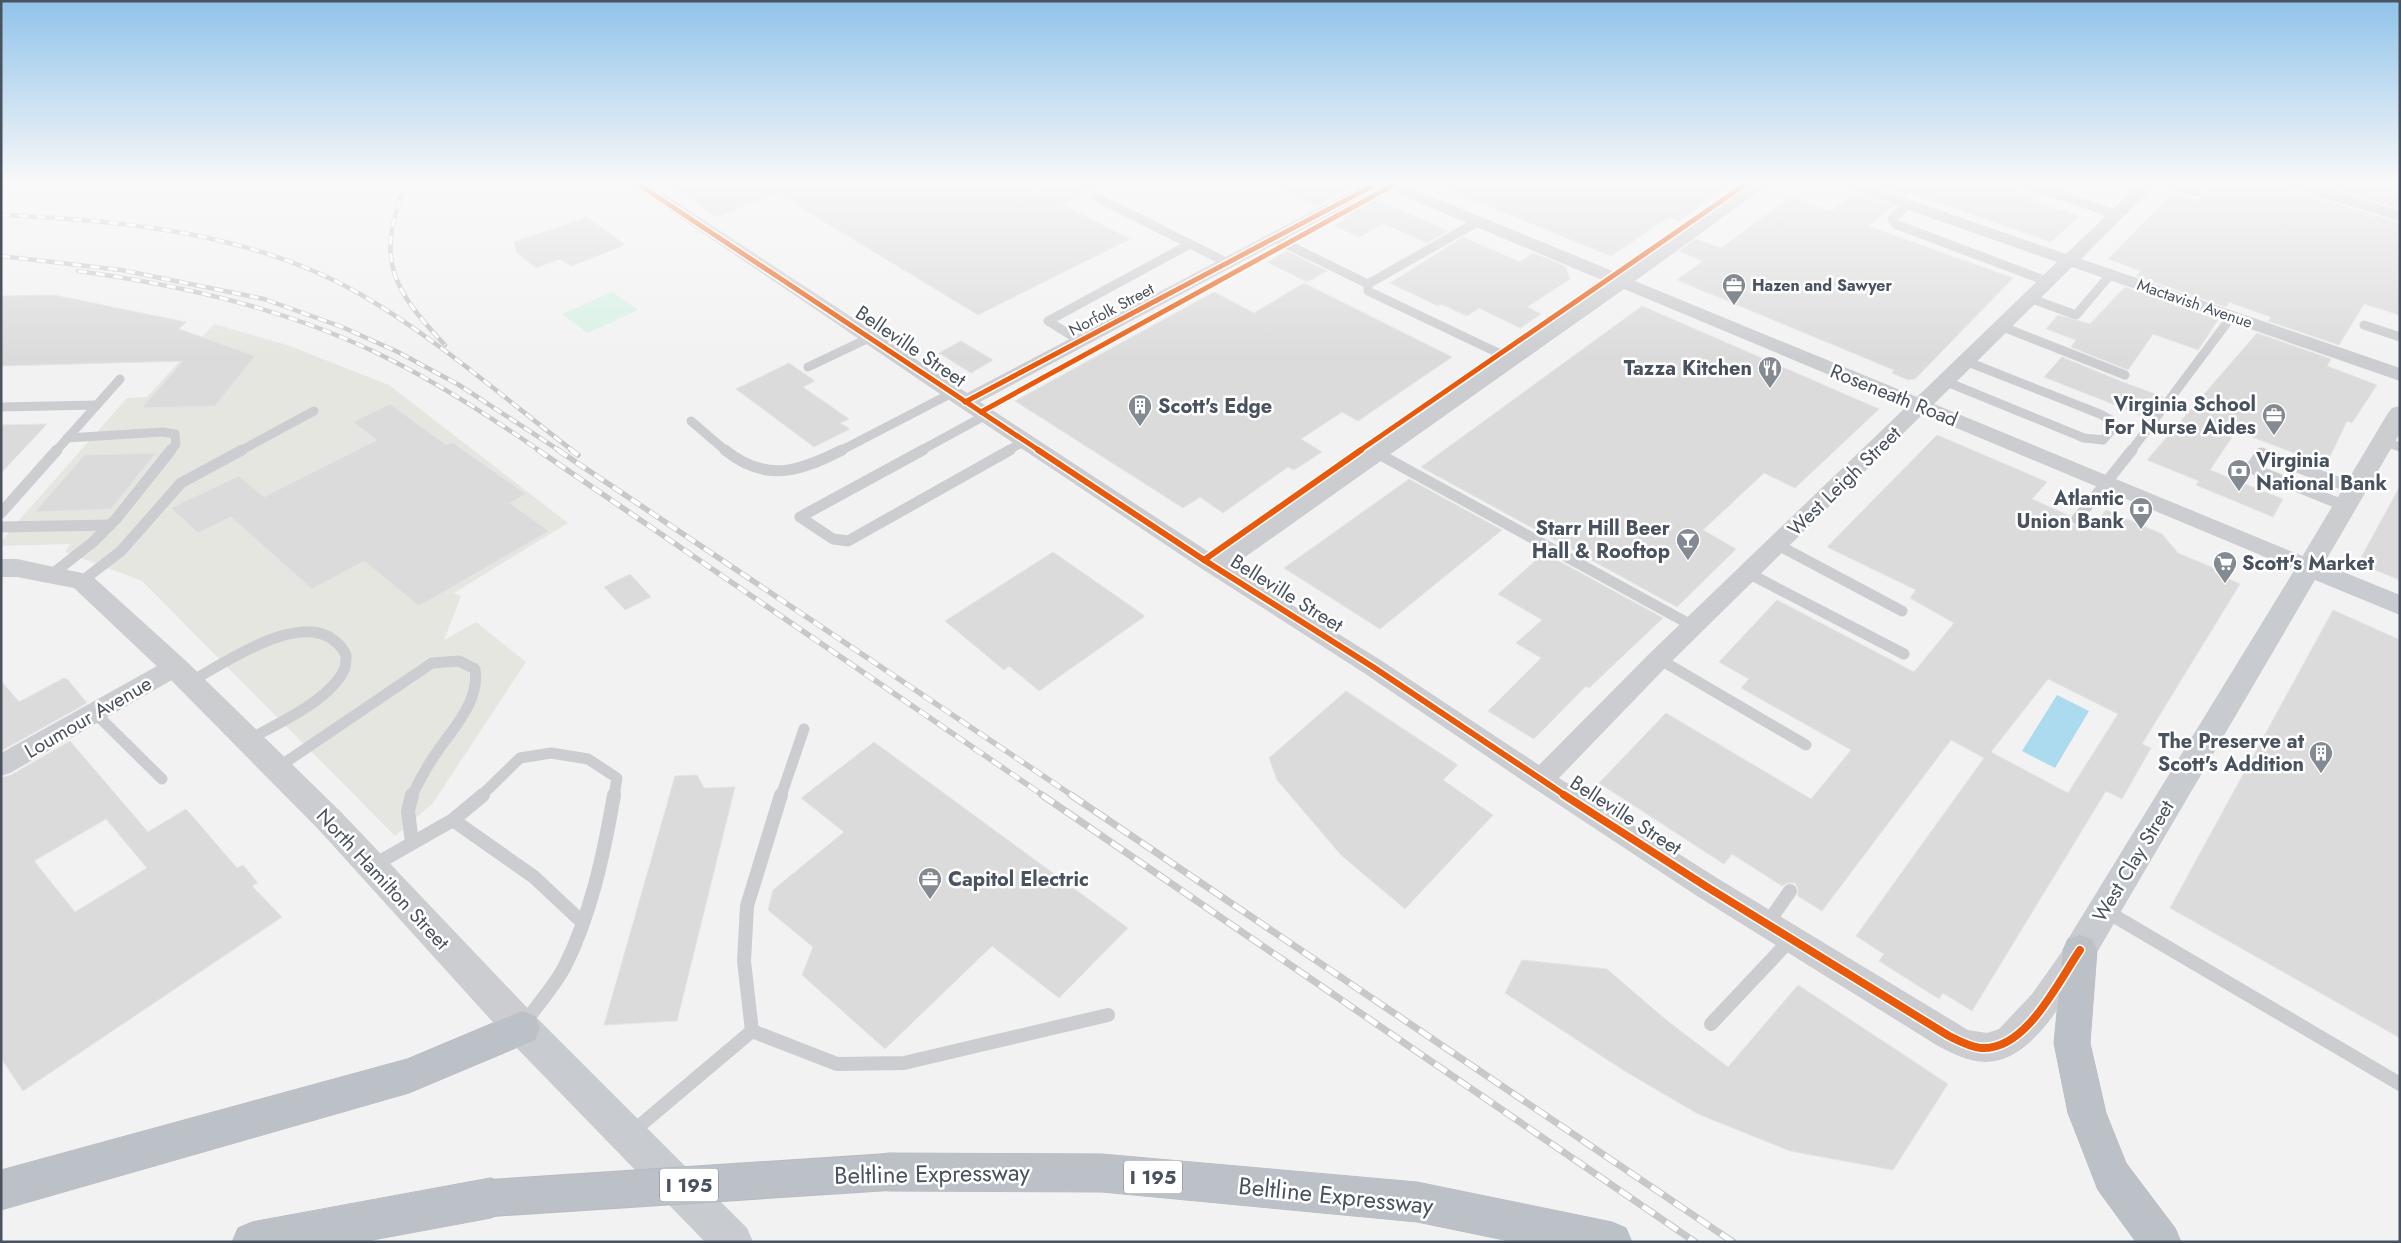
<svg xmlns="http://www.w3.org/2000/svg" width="2401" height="1243" viewBox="0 0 2401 1243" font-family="Jost,sans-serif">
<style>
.commercial{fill:#e6e6e1}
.green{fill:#d7f1e4}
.water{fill:#acdaee}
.building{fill:#dbdbdc;stroke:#e3e4e5;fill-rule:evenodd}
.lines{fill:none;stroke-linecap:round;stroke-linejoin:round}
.motorway-casing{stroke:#b7bac1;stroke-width:1}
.service-far2{stroke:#cccdd0;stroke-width:9}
.service-far1{stroke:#cccdd0;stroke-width:11}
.service{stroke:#cccdd0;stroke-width:14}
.minor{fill:#cccdd0;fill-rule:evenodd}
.tertiary{fill:#cccdd0;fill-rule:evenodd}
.primary{fill:#c8cbcf;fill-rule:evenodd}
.motorway{fill:#bcc1c7;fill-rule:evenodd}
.rail-far2-casing{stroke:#c7c8ca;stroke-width:4.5}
.rail-far1-casing{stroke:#c7c8ca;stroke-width:5.5}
.rail-casing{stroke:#c7c8ca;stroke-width:7}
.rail-far2{stroke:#fff;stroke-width:3;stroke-dasharray:9;stroke-linecap:butt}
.rail-far1{stroke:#fff;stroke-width:4;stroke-dasharray:11;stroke-linecap:butt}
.rail{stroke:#fff;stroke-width:5;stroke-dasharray:14;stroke-linecap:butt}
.motorway-bridge-casing{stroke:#b7bac1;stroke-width:38;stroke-linecap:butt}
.motorway-bridge{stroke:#bcc1c7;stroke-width:36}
.cycleway-far2-casing{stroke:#fff;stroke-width:8}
.cycleway-far1-casing{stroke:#fff;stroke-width:9}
.cycleway-casing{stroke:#fff;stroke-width:11}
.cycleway-far2{stroke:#e8590c;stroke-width:5}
.cycleway-far1{stroke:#e8590c;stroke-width:6}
.cycleway{stroke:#e8590c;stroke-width:8}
.labels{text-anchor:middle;stroke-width:5;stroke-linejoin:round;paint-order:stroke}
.far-poi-label{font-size:16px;font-weight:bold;fill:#49525f;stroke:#fff;text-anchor:start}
.far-street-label{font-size:16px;fill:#49525f;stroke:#fff}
.shield{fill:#fff;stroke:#80868f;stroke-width:1}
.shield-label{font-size:19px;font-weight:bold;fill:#49525f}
.street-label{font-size:20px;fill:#49525f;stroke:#fff}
.poi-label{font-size:20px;font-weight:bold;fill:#49525f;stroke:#fff;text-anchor:end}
.near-street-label{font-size:24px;fill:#49525f;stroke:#fff}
</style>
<rect width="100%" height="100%" fill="#f2f2f2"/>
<path class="commercial" d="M214,324L287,345L389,385L568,523L454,593L461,596L444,640L476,622L526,662L433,803L395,836L142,581L65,552L70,544L1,546V542L21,518L127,398L147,397Z"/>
<path class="green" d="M612,292L638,310L588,333L562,314Z"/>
<path class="water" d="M2057,695L2089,711L2055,768L2022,751Z"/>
<g class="building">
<path d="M667,184H1023L1038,192L1056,184H1105L1061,204L1130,239L978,315L777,193L717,217Z"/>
<path d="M1269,184H1339L1351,189L1317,206Z"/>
<path d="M1434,184H1731L1679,221L1669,217L1611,256Z"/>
<path d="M1870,184H1999L2035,197L2030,200L2079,216L2051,242L1910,193L1905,196Z"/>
<path d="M2213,184H2283L2286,189L2400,223V315L2364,304L2339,345L2268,321L2271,317L2229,302L2226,307L2136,276L2141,271L2108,259L2173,193L2198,201Z"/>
<path d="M2347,184H2400V209L2343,192Z"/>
<path d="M1854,193L1893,206L1868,226L2013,278L1915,379L1908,380L1892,373L1894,370L1677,280L1703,261L1679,251L1696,239L1721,248L1791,197L1832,211Z"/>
<path d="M1368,196L1448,231L1427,243L1383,223L1360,237L1334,226L1345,219L1335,214Z"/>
<path d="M587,217L624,244L621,245L623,246L571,266L560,259L536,268L517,253L514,242Z"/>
<path d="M1463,237L1520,262L1533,253L1565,266L1570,279L1527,307L1541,314L1520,328L1479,308L1467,316L1441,304L1438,306L1390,283Z"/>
<path d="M1287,251L1327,271L1307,282L1267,262Z"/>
<path d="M1304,283L1452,357L1358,421L1342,412L1301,439L1322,452L1294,470L1288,467L1223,513L1200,497L1183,508L1015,401L1214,292L1254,313Z"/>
<path d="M2125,287L2218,320L2198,350L2153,334L2128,370L2071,347L2076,340L2046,329L2058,315L2090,324Z"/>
<path d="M54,295L186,322L179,329L255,356L215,406L142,408L183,361L1,366V296Z"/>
<path d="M1642,306L1879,409L1795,488L1764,473L1703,530L1736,549L1677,607L1421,467Z"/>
<path d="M2257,333L2331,359L2327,366L2377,385L2352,423L2347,421L2326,465L2236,431L2210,470L2283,499L2273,517L2196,485L2199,481L2147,460Z"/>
<path d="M961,341L993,360L971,373L939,353Z"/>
<path d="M2062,357L2120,381L2163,397L2148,418L2044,377Z"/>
<path d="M789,363L815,381L803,387L849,419L840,423L850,429L814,447L736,389Z"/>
<path d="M390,404L446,445L452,442L526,494L510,503L549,531L419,606L364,561L312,589L231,517L198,533L171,508L239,476L264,497L377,440L353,422Z"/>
<path d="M47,424L1,473V425Z"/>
<path d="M1937,435L2047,482L2032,499L2070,516V521L2073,525L2079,526L2084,522L2093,526L2106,510L2162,534L2178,553L2216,569L2214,572L2240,584L2142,744L2151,748L2122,799L2106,791L1972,1011L1943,993L1939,999L1879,961L1884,954L1856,936L1984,758L1951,740L1822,911L1798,896V888L1795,883H1787L1782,886L1732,854L1724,864L1599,783L1666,713L1811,799L1851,750L1741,688L1749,679L1719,662L1777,600L1914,672L1954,623L1910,598L1916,590L1827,547ZM2048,679L2118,714L2068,793L1991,752Z"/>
<path d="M156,453L111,509L35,512L84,455Z"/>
<path d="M1409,479L1502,530L1380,629L1284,568Z"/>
<path d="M2400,486V580L2358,563Z"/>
<path d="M1053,552L1145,616L1039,691L1009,666L1004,670L945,621Z"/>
<path d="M1544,553L1663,618L1589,688L1586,686L1534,739L1488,711L1541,658L1516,643L1542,620L1498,594Z"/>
<path d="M630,574L651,597L625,610L604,587Z"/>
<path d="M2333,610L2400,640V1038L2170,908Z"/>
<path d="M64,678L68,680L87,703L1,751V681L19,702Z"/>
<path d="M1346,691L1458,765L1443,780L1493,815L1405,909L1341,855L1277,780L1269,758Z"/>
<path d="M70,741L148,832L186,809L237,868L243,865L258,883L252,886L282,917L23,1091L1,1058V778L11,775ZM106,819L147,868L75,912L34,861Z"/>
<path d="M874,742L1128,928L1059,998L992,946L885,1049L802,975L813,947L768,910L773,890L844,832L801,798Z"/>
<path d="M697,775L704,788L735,787L677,1021L604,1025L675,776Z"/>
<path d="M1522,960L1607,969L1665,1019L1728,1067L1798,985L1948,1084L1893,1170L1790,1151L1698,1114L1623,1070L1505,993Z"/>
</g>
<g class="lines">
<g class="motorway-casing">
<g id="motorway">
<path d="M2080,935L2092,939L2097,950L2090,1043L2106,1113L2126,1163L2175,1228L2181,1242H2136L2098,1190L2068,1113L2054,1043L2063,950L2068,939Z"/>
<path d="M522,1011L535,1016L540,1028L535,1040L409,1093L1,1210V1170L407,1059Z"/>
<path d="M888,1153L1102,1154L1417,1182L1612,1222L1626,1228L1632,1242H1514L1417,1222L1102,1192L888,1191L874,1186L869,1172L874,1158Z"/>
<path d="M491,1178L505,1184L511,1198L505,1212L491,1218L362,1242H232L238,1228L252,1222Z"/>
</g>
</g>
<g class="service-far2">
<path d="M2028,184L2117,215"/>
<path d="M2168,184L2197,192"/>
<path d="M2332,195L2341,184"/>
<path d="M1096,197L1228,263"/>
<path d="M1908,204L1892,219L1895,224L2049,282"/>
<path d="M1274,238L1368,284V291L1511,359"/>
<path d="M1368,284L1477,222"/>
<path d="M2032,299L2076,315L2111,274"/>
<path d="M2364,325L2400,337"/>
<path d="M2003,327L2125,375"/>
<path d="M1080,341L1048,321L1190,244"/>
<path d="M808,367L869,338"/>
<path d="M1947,382L2084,438L2103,440L2115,426L2111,420L2100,414L1968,362"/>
<path d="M1,407L97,405"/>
<path d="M691,421L726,451"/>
<path d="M67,438L163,432L175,434L176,444L170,451"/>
<path d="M2383,441L2400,447"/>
<path d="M56,451L120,379"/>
<path d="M240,451L314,411"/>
<path d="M840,451L952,393"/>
<path d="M920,451L986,415"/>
<path d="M1007,451L1025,441"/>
<path d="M2131,451L2232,316"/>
</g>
<g class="service-far1">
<path d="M725,450C766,483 799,472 842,450"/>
<path d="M923,450L800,517L833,539L848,541L1010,450"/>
<path d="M1377,453L1693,626"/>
<path d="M2345,506L2251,468L2261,453L2355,489"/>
<path d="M1,513L57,450"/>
<path d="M2077,519L2132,450"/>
<path d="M1,527L110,525"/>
<path d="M1778,545L1902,611"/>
<path d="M1748,573L1904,654"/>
<path d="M51,575L93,542L116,519L171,450"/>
<path d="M82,581L121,551L181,483L242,450"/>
<path d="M1659,659L1806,745"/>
<path d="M190,682C223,664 302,608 337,643C341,646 344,651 346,655C346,660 346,666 344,670C329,701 277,724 248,740"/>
<path d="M95,713L162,779"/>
<path d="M277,768L432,663L459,661L475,669C480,701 454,727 437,752C427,766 419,781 412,796"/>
<path d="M481,796L520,758L551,753L588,759L617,778L614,796"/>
<path d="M781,796L804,729"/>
</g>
<g class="service">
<path d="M483,795L453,820L534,877L582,922"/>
<path d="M412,843L408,811L412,795"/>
<path d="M374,865L453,820"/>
<path d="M2104,910L2400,1084"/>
<path d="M1767,924L1790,891"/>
<path d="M524,1024C537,1005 553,988 564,968C591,915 604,853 614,795"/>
<path d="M1711,1024L1791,939"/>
<path d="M752,1031L837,1064L904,1063L1108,1015"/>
<path d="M631,1133L752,1031L744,961L747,906L781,795"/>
</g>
<g class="minor">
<path d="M630,184H649L967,393L1364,184H1401L1620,274L1751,184H1769L1635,281L1917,397L2057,262L1843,187L1841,184H1864L2066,254L2139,184H2156L2081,259L2400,368V381L2072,267L1934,404L2317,562L2320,567L2317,572L2309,575L2301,572L1923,414L1668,665L1559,778L1717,878L1968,1030L1987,1033L1999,1029L2032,994L2068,943L2078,939L2088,943L2093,952L2088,961C2066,996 2033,1062 1985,1062C1969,1062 1952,1053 1938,1046L1697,896L1532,787L1364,673L1196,565L958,406ZM1382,187L1609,283L1215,556L980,402ZM1624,289L1906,407L1650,653L1539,765L1382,661L1231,567Z"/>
<path d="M2285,184H2310L2400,211V221L2287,187Z"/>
<path d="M175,658L184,661L187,667L184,673L10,773L1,776V753L166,661Z"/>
</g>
<g class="tertiary">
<path d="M2400,406V433L2322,567L2318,573L2309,576L2300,573L2296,567L2388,413L2392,408Z"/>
<path d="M1,559H17L91,575L185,660L341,812L535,1016L540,1028L535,1040L522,1045L509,1040L319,830L165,674L74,588L17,577H1Z"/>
</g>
<g class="primary">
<path d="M2309,558L2400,595V615L2315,580L2092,961L2080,965L2068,961L2063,950L2068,939L2300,561Z"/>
<path d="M522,1011L535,1016L747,1228L753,1242H705L509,1040L504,1028L509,1016Z"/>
</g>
<use href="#motorway" class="motorway"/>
<g class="rail-far2-casing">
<g id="rail-far2">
<path d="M407,184C374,258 392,289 445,345"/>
<path d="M1,215C121,220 254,233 360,294C436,338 503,397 573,451"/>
<path d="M1,256L121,270L264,299L342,327L398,352L459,385L560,451"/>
<path d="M78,271C186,286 293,310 391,360C443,386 492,418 540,451"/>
</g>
</g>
<g class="rail-far1-casing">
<g id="rail-far1">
<path d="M538,450L1044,796"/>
<path d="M558,450L1073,796"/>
<path d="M571,450L578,455"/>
</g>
</g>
<g class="rail-casing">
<g id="rail">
<path d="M1042,795L1695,1242"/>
<path d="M1071,795L1733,1242"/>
</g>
</g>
<use href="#rail-far2" class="rail-far2"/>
<use href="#rail-far1" class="rail-far1"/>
<use href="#rail" class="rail"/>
<g class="motorway-bridge-casing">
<path id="motorway-bridge" d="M491,1198L888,1172"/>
</g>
<use href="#motorway-bridge" class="motorway-bridge"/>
<g class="cycleway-far2-casing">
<g id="cycleway-far2">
<path d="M638,184L1040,451"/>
<path d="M965,402L1376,184"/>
<path d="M981,412L1395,184"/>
<path d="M1359,451L1746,184"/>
</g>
</g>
<g class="cycleway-far1-casing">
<g id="cycleway-far1">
<path d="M1038,450L1204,560L1373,667L1566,796"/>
<path d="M1204,560L1361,450"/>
</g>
</g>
<g class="cycleway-casing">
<path id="cycleway" d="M1564,795L1707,887L1949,1036C1959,1041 1970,1047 1981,1048C2026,1051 2058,982 2080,950"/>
</g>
<use href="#cycleway-far2" class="cycleway-far2"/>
<use href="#cycleway-far1" class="cycleway-far1"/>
<use href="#cycleway" class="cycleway"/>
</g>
<linearGradient id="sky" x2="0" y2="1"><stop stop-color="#90c3ea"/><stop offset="0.51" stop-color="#f9f9f9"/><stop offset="1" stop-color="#f9f9f9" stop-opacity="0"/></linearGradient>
<rect width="2401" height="358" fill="url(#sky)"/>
<defs>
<g id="office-pin" transform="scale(1.25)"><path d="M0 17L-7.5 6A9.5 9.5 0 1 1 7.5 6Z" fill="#848a92" stroke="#fff"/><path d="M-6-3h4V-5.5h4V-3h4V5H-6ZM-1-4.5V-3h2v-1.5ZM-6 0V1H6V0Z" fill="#fff"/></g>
<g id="restaurant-pin" transform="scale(1.25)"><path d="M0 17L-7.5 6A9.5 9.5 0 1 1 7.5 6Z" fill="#848a92" stroke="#fff"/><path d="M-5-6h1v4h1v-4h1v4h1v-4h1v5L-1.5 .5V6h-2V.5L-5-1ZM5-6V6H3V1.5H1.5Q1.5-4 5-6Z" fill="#fff"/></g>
<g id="building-pin" transform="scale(1.25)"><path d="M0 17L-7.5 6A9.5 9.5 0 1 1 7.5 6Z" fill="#848a92" stroke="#fff"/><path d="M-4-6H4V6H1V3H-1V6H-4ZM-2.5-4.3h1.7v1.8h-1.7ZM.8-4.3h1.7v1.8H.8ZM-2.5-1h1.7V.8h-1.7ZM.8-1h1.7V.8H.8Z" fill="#fff"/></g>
<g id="bank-pin" transform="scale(1.25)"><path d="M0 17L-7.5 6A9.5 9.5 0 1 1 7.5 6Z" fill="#848a92" stroke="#fff"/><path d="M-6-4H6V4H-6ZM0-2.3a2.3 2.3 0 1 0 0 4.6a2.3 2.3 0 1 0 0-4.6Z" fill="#fff"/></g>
<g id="bar-pin" transform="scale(1.25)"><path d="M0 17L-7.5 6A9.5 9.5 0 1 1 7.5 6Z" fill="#848a92" stroke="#fff"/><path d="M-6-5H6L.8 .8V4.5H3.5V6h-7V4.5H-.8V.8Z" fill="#fff"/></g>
<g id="supermarket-pin" transform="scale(1.25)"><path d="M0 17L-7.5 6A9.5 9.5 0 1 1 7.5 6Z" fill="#848a92" stroke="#fff"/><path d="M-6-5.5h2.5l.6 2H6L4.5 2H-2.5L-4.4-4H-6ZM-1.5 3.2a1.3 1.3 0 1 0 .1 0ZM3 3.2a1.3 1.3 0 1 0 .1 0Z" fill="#fff"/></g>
</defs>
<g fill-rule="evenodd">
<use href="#office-pin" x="1734" y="285"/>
<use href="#restaurant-pin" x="1770" y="368"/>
<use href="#building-pin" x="1140" y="406"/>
<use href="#office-pin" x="2274" y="415"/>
<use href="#bank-pin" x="2239" y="471"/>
<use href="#bank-pin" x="2141" y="509"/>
<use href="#bar-pin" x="1688" y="540"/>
<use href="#supermarket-pin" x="2225" y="563"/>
<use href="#building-pin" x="2321" y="753"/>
<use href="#office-pin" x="930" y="879"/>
</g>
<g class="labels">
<g class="far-poi-label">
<text x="1752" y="291">Hazen and Sawyer</text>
</g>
<g class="far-street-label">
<text transform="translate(2195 303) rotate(19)" y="6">Mactavish Avenue</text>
<text transform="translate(1111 309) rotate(-28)" y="6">Norfolk Street</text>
</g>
<g class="shield">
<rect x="1124" y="1160.5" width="58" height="33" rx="4"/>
<rect x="660" y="1168.5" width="58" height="33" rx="4"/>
</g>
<g class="shield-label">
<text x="1153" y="1184">I 195</text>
<text x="689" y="1192">I 195</text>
</g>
<g class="street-label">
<text transform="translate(911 346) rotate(34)" y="7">Belleville Street</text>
<text transform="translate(1894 395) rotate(22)" y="7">Roseneath Road</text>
<text transform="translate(1844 481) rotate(-44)" y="7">West Leigh Street</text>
<text transform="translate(1287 593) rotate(32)" y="7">Belleville Street</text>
<text transform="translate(88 717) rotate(-30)" y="7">Loumour Avenue</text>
<text transform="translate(1626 815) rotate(33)" y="7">Belleville Street</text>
<text transform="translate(2133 861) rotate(-59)" y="7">West Clay Street</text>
<text transform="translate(383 879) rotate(47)" y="7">North Hamilton Street</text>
</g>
<g class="poi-label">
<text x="1752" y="375">Tazza Kitchen</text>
<text x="2256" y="411">Virginia School<tspan x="2256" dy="23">For Nurse Aides</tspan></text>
<text x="1158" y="413" text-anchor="start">Scott's Edge</text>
<text x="2256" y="467" text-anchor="start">Virginia<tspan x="2256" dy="23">National Bank</tspan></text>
<text x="2124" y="505">Atlantic<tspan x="2124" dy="23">Union Bank</tspan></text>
<text x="1670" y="535">Starr Hill Beer<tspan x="1670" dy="23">Hall &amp; Rooftop</tspan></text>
<text x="2242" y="570" text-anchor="start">Scott's Market</text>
<text x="2304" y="748">The Preserve at<tspan x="2304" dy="23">Scott's Addition</tspan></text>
<text x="948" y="886" text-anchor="start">Capitol Electric</text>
</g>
<g class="near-street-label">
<text transform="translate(932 1174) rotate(-1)" y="8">Beltline Expressway</text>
<text transform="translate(1336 1196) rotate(6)" y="8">Beltline Expressway</text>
</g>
</g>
<rect width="2401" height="1243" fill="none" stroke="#49525f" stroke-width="5"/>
</svg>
